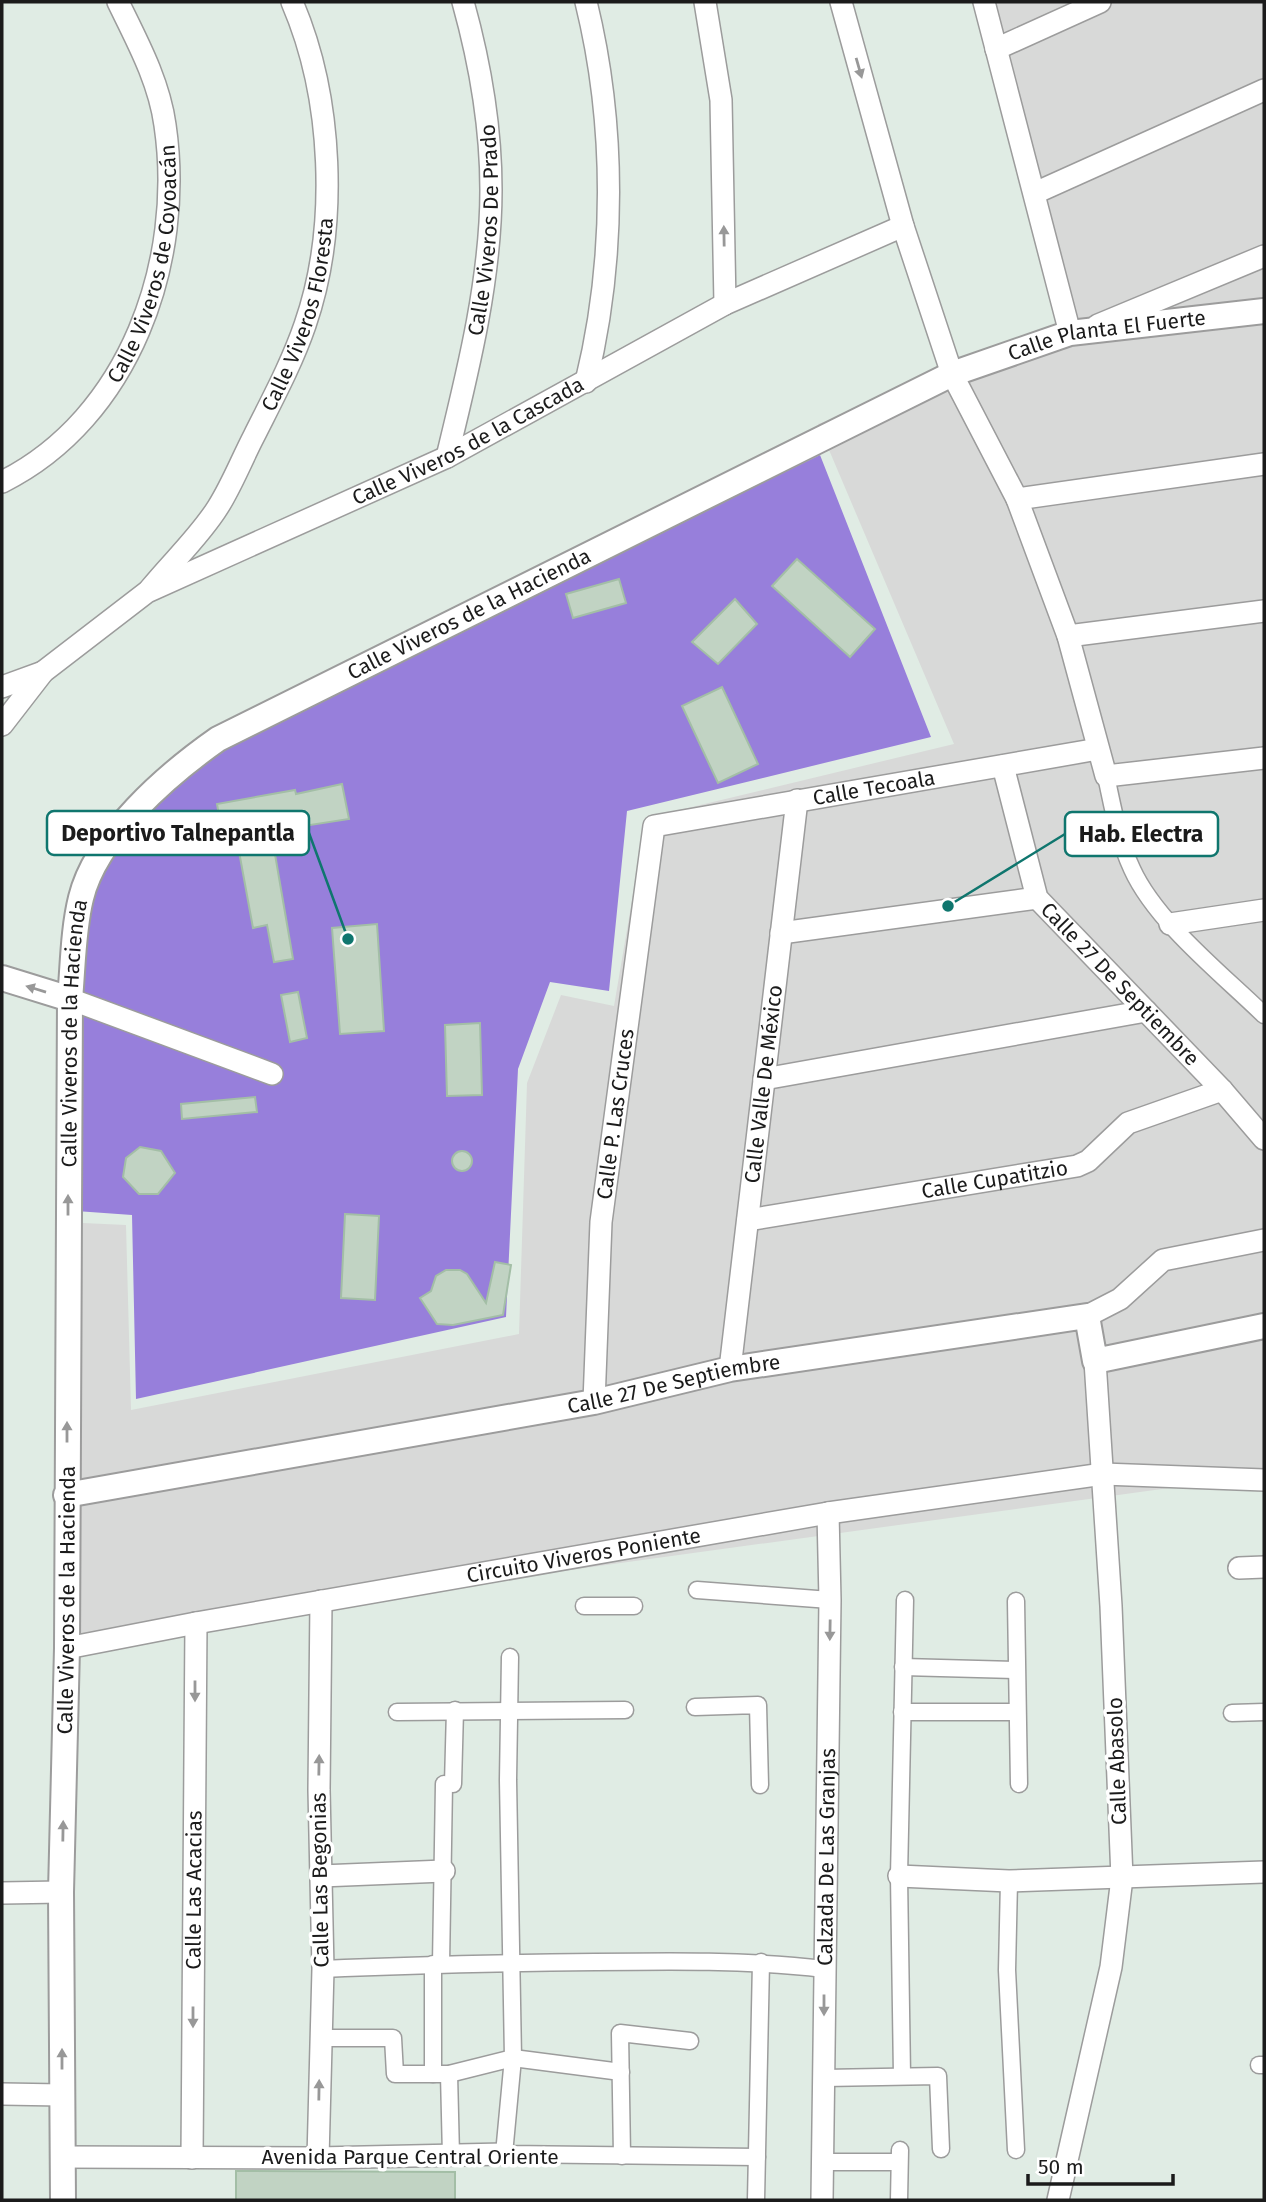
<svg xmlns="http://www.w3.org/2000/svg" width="1266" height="2202" viewBox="0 0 1266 2202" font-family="'Fira Sans',sans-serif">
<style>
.residential{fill:#d8d9d8}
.pitch{fill:#977fdb}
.building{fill:#c1d3c3;stroke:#a3bea6;stroke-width:2}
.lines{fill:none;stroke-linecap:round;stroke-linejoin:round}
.pedestrian-casing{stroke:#9c9c9c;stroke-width:19}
.minor-casing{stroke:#9c9c9c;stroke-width:24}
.tertiary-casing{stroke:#9c9c9c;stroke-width:28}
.pedestrian{stroke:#fff;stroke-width:16}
.minor{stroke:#fff;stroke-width:21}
.tertiary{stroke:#fff;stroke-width:24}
.oneway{fill:#989898}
.labels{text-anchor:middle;stroke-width:7;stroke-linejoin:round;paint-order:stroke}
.street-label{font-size:21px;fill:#1b1b1b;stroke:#fff}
.leader{fill:none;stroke:#0f766e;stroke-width:2.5}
.callout-dot{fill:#0f766e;stroke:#fff;stroke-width:2.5}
.callout{fill:#fff;stroke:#0f766e;stroke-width:2.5}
.callout-label{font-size:23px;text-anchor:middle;font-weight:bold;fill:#1b1b1b}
</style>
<rect width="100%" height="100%" fill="#e0ece4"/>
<path class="residential" d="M973,2H1264V1475L72,1638L83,1223L126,1225L131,1410L519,1334L527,1083L561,995L614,1006L646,818L954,744L818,424L1068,337Z"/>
<path class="pitch" d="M820,455L931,737L627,811L609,991L550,982L518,1069L506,1317L136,1399L132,1215L76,1211L78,1018L86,897L142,815L213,755L298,704Z"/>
<g class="building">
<path d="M797,559L875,629L850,657L772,586Z"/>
<path d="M619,579L626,603L573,618L566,594Z"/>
<path d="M735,599L757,624L718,664L692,642Z"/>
<path d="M722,687L758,764L718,783L682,706Z"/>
<path d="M342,784L349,819L271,831L293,959L274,962L267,925L253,928L236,835L223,838L217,804L295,790L296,794Z"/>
<path d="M377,924L384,1031L340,1034L332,928Z"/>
<path d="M298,992L307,1038L290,1042L281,995Z"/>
<path d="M480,1023L482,1095L447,1096L445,1025Z"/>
<path d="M255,1097L257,1112L182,1119L181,1104Z"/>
<path d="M140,1147L161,1151L175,1173L158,1194H139L123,1177L126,1158Z"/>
<circle cx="462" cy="1161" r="10"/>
<path d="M345,1214L379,1216L375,1300L341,1298Z"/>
<path d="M495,1262L511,1265L503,1315L453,1325L437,1324L420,1298L431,1291L436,1276L446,1270H460L467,1274L486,1303Z"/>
<path d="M236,2171L455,2172V2200H236Z"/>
</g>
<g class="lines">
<g class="pedestrian-casing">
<g id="pedestrian">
<path d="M1106,776C1113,808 1118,839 1132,869C1156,922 1222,974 1264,1015"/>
<path d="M697,1590L830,1600"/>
<path d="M1016,1601L1019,1784"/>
<path d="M584,1606H634"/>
<path d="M510,1657L508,1780L513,2058L504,2154L757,2157"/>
<path d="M903,1667L1015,1670"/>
<path d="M695,1707L758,1705L760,1785"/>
<path d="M397,1712L625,1710"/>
<path d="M902,1712H1017"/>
<path d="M1232,1713L1264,1712"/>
<path d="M453,1784L455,1710"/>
<path d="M1009,1881L1007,1970L1016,2150"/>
<path d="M441,1964L444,1784"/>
<path d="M323,1969C413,1965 504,1963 595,1962C671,1961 747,1960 824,1969"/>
<path d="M320,2038H393L395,2074H449L513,2058L621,2072"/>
<path d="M1259,2065H1264"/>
<path d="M433,2074V1964"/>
<path d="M449,2074L451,2156"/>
<path d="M902,2076L899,1876L905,1600"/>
<path d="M824,2078L938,2076L941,2149"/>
<path d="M622,2156L620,2033L690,2041"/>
<path d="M822,2162H899"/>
<path d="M756,2200L761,1962"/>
<path d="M899,2200L900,2150"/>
</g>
</g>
<g class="minor-casing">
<g id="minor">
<path d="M586,2C616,124 616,260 586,382"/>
<path d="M705,2L721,100L725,304"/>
<path d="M841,2L903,226L952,374L1017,499L1068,636L1106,776L1264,758"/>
<path d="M984,2L1070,333"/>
<path d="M996,49L1100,2"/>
<path d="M1035,193L1264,90"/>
<path d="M1098,325L1264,256"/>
<path id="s1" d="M447,457C468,371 491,279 491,190C491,127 480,63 463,2"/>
<path id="s2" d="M2,482C130,418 185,261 165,125C159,81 137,41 118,2"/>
<path d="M1017,499L1264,464"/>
<path id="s3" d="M150,589C172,562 200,536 218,507C232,485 242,459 254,436C272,400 292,363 305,325C339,227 333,97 292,2"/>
<path d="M1068,636L1264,611"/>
<path d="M2,687L43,672"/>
<path id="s4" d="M2,725L43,672L147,592L447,457L725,304L903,226"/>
<path id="s5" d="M1003,766L1037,898L1222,1090L1264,1139"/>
<path d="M1170,924L1264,910"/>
<path d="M781,933L1037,898"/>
<path d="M70,999L272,1074"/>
<path d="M764,1079L1146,1011"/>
<path id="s6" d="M748,1220L1077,1166L1088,1161L1128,1123L1222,1090"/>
<path d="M1087,1316L1120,1299L1163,1260L1264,1240"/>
<path id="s7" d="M730,1369L797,800"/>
<path id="s8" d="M594,1402L601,1222L654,826L1098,749"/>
<path d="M1239,1568L1264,1567"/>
<path id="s9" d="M67,1648L196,1623L828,1513L1103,1474L1264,1480"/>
<path d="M321,1876L444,1871"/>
<path d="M899,1876L1009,1881L1264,1872"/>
<path d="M2,1893L61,1892"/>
<path d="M2,2094L62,2095"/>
<path d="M64,2157L318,2158L504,2154"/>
<path id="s10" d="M192,2158L196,1623"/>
<path d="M318,2158L323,1969L319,1790L321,1601"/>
<path id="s11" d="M822,2200L830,1600L828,1513"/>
<path d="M1058,2200L1111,1967L1122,1878L1111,1606L1095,1361"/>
</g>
</g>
<g class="tertiary-casing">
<g id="tertiary">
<path d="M2,978L70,999"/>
<path id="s12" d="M66,1495L594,1402L730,1369L1087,1316L1095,1361L1264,1326"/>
<path id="s13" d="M63,2200L61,1892L67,1648L70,999C73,967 73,930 81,898C96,836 168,774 218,739L952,374L1070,333L1264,311"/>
</g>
</g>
<use href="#pedestrian" class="pedestrian"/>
<use href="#minor" class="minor"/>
<use href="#tertiary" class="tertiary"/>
</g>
<defs><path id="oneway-solid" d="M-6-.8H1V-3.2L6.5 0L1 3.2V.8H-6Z" transform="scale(1.75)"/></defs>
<g class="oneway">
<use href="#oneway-solid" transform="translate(859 68) rotate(74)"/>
<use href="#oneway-solid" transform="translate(724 236) rotate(-91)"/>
<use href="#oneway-solid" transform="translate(36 989) rotate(-163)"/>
<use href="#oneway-solid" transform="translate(68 1205) rotate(-90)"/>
<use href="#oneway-solid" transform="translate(67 1432) rotate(-90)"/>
<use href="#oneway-solid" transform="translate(830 1630) rotate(91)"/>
<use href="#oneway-solid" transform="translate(195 1691) rotate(90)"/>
<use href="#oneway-solid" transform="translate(319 1765) rotate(-89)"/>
<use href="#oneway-solid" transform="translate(63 1831) rotate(-89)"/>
<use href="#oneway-solid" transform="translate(824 2005) rotate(90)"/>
<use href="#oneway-solid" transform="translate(193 2017) rotate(90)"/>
<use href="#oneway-solid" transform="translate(62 2059) rotate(-90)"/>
<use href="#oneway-solid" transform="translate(319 2090) rotate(-89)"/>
</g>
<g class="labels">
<g class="street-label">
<text dy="7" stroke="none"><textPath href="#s1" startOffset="231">Calle Viveros De Prado</textPath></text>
<text dy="7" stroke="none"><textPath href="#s2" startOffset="275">Calle Viveros de Coyoacán</textPath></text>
<text dy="7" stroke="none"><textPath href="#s3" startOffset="317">Calle Viveros Floresta</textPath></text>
<text dy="7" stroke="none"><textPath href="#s13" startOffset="2497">Calle Planta El Fuerte</textPath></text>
<text dy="7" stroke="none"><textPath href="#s4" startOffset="553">Calle Viveros de la Cascada</textPath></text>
<text dy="7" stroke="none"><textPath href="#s13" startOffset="1797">Calle Viveros de la Hacienda</textPath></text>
<text dy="7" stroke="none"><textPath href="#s8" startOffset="803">Calle Tecoala</textPath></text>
<text dy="7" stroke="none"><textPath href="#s5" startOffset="256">Calle 27 De Septiembre</textPath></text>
<text dy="7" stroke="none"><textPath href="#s13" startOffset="1167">Calle Viveros de la Hacienda</textPath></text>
<text dy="7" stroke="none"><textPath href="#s7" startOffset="287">Calle Valle De México</textPath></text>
<text dy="7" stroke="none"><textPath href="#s8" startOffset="289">Calle P. Las Cruces</textPath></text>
<text dy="7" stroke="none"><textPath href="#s6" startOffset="250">Calle Cupatitzio</textPath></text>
<text dy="7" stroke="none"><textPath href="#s12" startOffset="618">Calle 27 De Septiembre</textPath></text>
<text dy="7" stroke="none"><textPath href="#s9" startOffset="525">Circuito Viveros Poniente</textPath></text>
<text dy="7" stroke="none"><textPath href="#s13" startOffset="600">Calle Viveros de la Hacienda</textPath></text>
<text transform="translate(1117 1761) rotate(-92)" y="7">Calle Abasolo</text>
<text dy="7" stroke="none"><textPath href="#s11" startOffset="343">Calzada De Las Granjas</textPath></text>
<text transform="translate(320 1880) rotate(-91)" y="7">Calle Las Begonias</text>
<text dy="7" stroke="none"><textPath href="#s10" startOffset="268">Calle Las Acacias</textPath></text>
<text x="410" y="2164">Avenida Parque Central Oriente</text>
</g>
</g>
<path class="leader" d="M348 939L309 833M948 906L1065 834"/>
<g class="callout-dot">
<circle cx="348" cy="939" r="7"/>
<circle cx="948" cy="906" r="7"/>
</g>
<g class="callout">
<rect x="47" y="811" width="262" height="44" rx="7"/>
<rect x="1065" y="812" width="153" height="44" rx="7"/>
</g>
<g class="callout-label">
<text x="178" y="841">Deportivo Talnepantla</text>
<text x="1141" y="842">Hab. Electra</text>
</g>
<rect width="1266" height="2202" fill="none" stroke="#1b1b1b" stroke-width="7"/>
<path d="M1028 2174v10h145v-10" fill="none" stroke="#1b1b1b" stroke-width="3.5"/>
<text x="1038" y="2174" font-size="21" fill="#1b1b1b" stroke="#ffffff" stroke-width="5" paint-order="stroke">50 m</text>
</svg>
